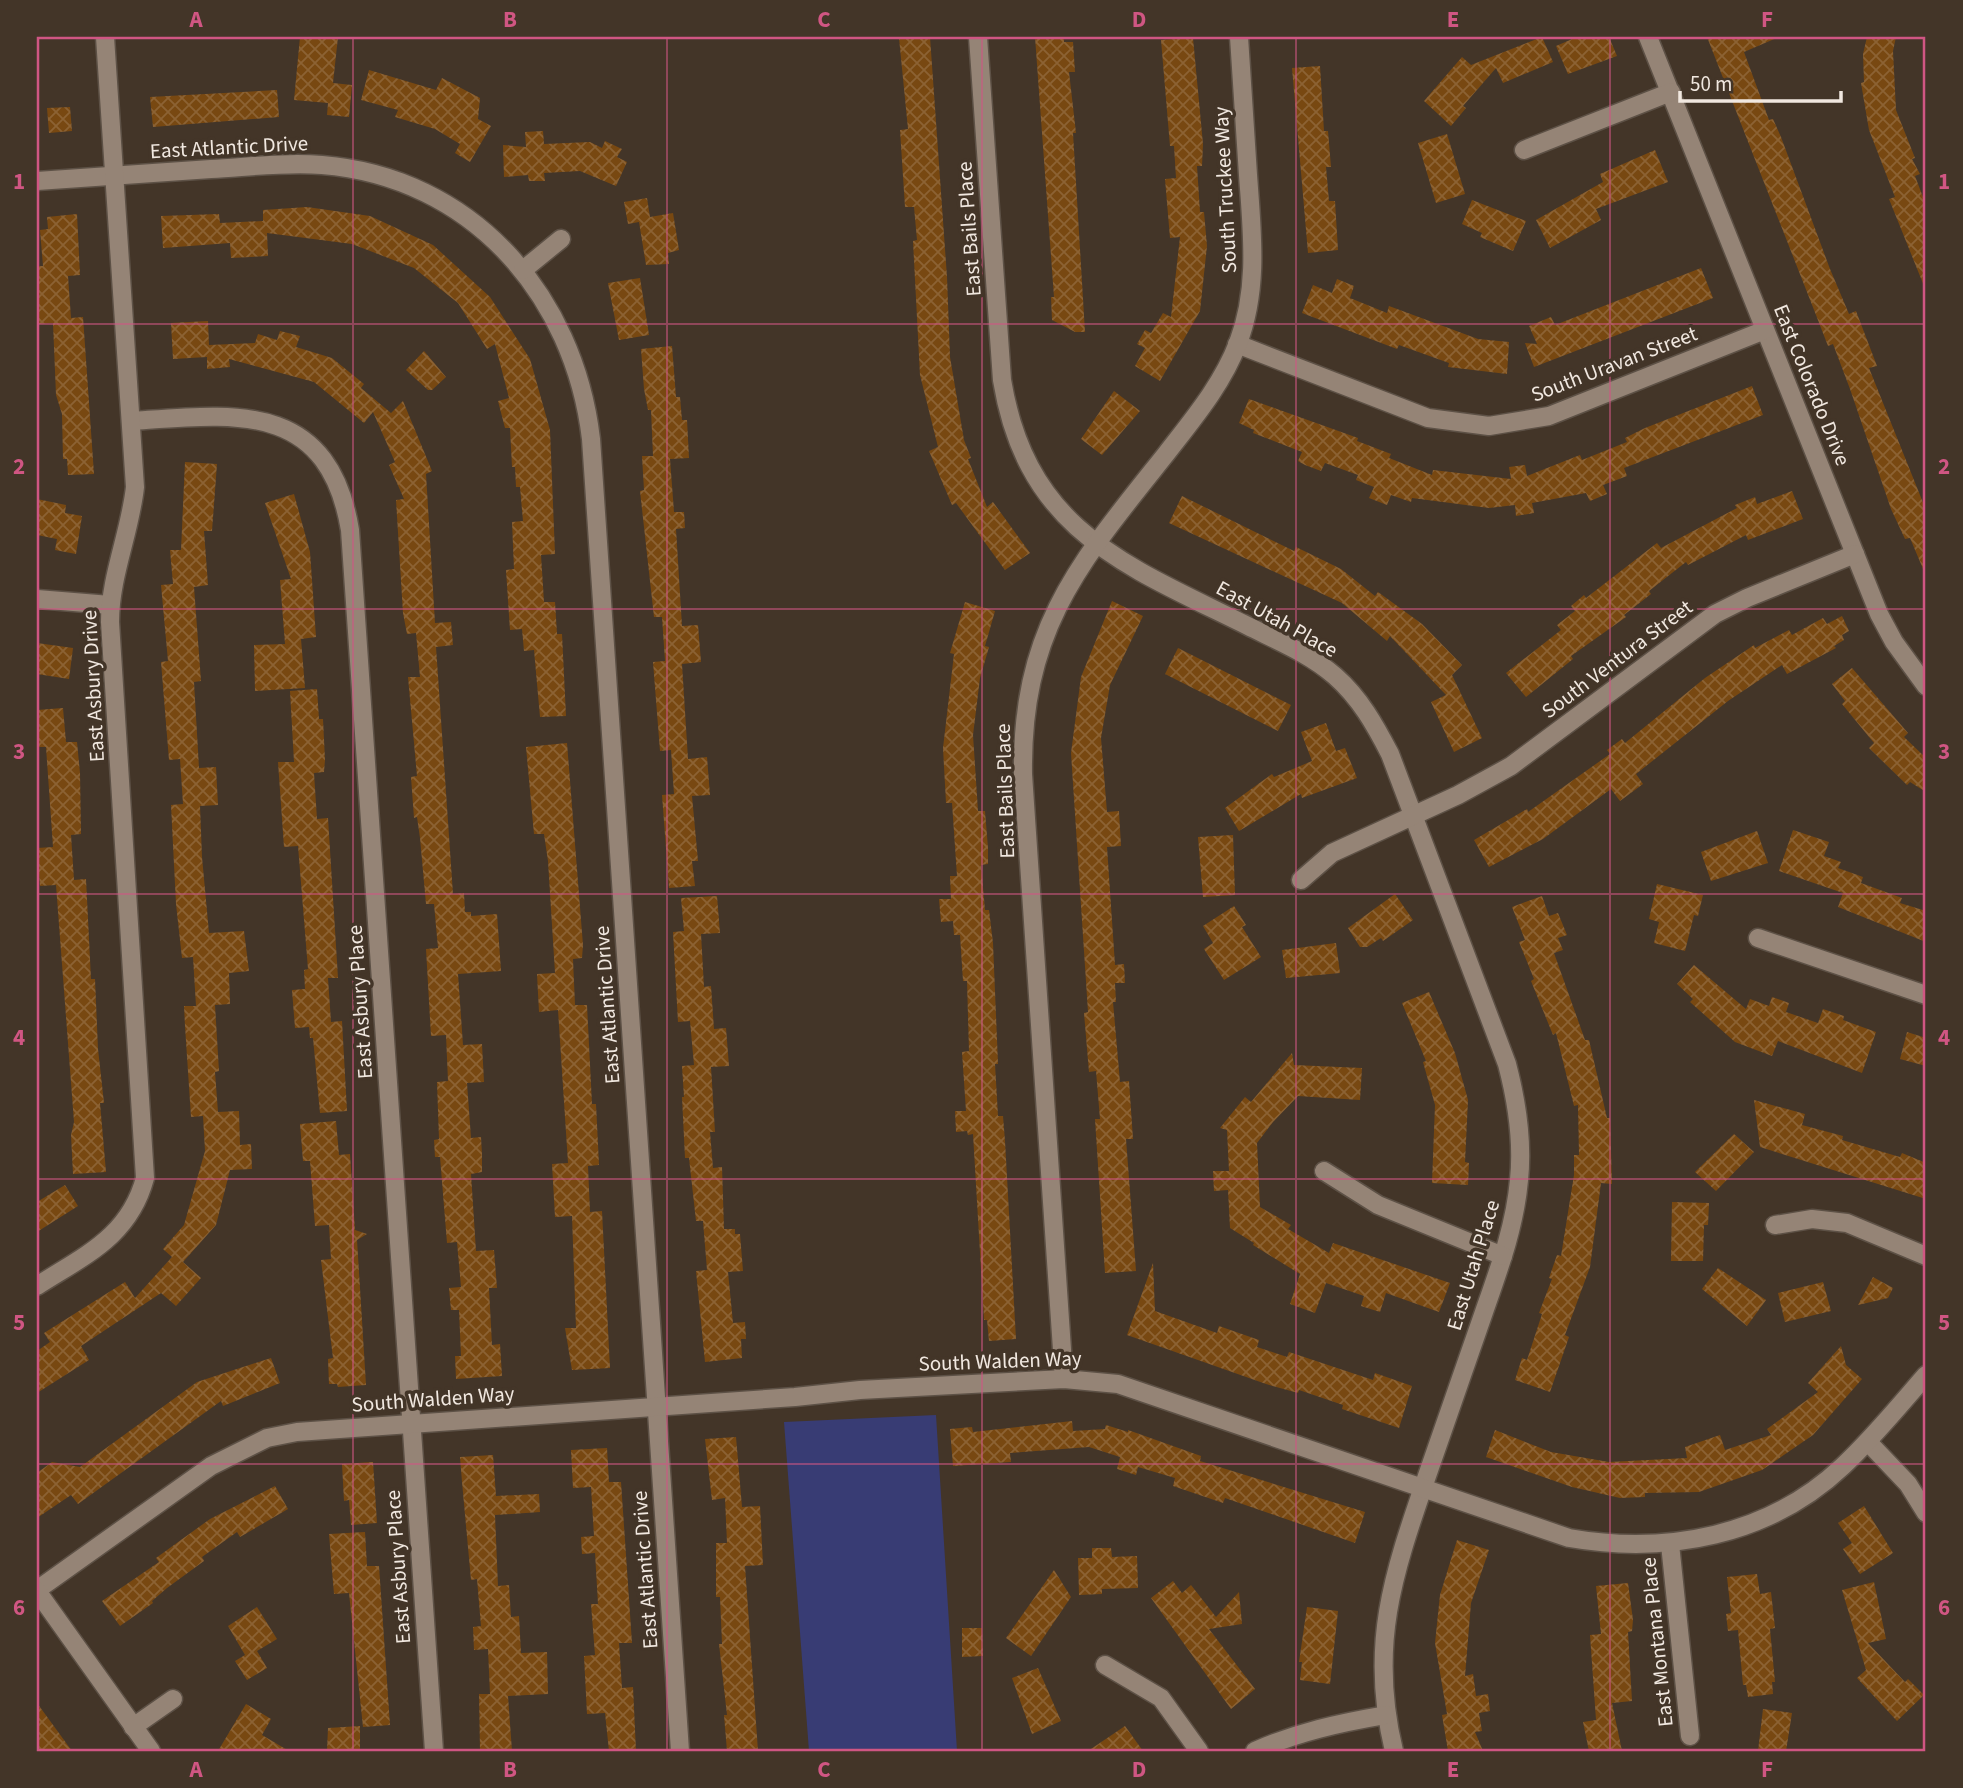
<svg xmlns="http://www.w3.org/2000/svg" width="1963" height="1788" viewBox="0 0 1963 1788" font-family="'Source Sans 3',sans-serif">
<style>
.grass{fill:#383c74}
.building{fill:url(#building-cross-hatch)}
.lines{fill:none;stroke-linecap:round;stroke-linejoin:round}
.street-casing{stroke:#5d5146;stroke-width:21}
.secondary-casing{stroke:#5d5146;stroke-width:21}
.street{stroke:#958476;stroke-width:18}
.secondary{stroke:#958476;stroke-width:18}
.grid{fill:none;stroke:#d05683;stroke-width:2;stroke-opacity:0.55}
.labels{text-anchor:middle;stroke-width:7;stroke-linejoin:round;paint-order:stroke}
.street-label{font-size:21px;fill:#f1e8e0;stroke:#433528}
.neatline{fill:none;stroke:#d05683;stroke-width:2.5}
.grid-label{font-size:23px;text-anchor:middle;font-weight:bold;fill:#d05683}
</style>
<defs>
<pattern id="building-cross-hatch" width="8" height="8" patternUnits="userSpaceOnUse" patternTransform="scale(1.75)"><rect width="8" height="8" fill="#784811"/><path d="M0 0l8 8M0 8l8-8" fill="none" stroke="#8c6233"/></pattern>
</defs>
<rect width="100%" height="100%" fill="#433528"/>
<path class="grass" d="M936,1415L957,1751H809L784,1422Z"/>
<g class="building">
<path d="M300,37H338L333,83L352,85L349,117L327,115L328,103L294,100Z"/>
<path d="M930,37L947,277L950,357L964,440L971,458L968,459L987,507L993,502L1030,553L1005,570L956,503L952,505L929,451L938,447L920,375L913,241L917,240L914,207H905L900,130L908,129L899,38Z"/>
<path d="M1035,37H1064V42H1073L1075,72H1069L1076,133H1073L1085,332H1075L1052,320L1051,297H1054Z"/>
<path d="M1542,37L1553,62L1503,83L1496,68L1463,106L1466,108L1451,126L1424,101L1462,57L1471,65Z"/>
<path d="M1577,37H1609L1617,56L1568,74L1556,46Z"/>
<path d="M1707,37H1779L1744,52L1769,120L1773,119L1781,137L1830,269L1849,314L1856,311L1877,366L1869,368L1926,510V576L1910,538L1905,539L1891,509L1850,389L1833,344L1828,346L1816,315Z"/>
<path d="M1867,37H1896L1893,51L1896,110L1915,158L1912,159L1920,174L1915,176L1926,205V291L1889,199L1895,197L1869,130L1861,83L1864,82L1863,54Z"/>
<path d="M1193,38L1203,144L1202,166H1197L1200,212H1204L1207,246L1200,311L1160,381L1135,366L1145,348L1137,344L1145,330L1151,333L1163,313L1171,317L1180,237L1170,238L1165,179L1176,178L1174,146H1170L1161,40Z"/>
<path d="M1320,66L1324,131H1328L1331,167H1326L1329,201H1335L1338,250L1308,253L1292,68Z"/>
<path d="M369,70L436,90L442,78L480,98L478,119L491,126L470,162L455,153L460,144L435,129L395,117L398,110L361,100Z"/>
<path d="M277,90L279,117L153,127L150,97Z"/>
<path d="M70,107L72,131L49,133L47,108Z"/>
<path d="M543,131L544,144L590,142L602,148L605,141L622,149L617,157L627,162L616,186L580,171L544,173L545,181H529L528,175L504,177L503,145L526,147L525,132Z"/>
<path d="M1447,134L1465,194L1436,203L1418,143Z"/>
<path d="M1655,150L1668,182L1596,209L1601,220L1550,248L1536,220L1603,182L1600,174Z"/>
<path d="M647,198L650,217L673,213L679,250L668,253L669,264L646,265L639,222L628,224L624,202Z"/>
<path d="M1472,200L1526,221L1513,251L1480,237L1482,233L1462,224Z"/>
<path d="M307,207L370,216L433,245L490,297L530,359L550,430L555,554L541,555L544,602H555L557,634H562L566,716L540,717L534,650L524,651L522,629L510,630L506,570L514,569L512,522L523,521L520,487H516L515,467H512L510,428H505L498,401L509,398L495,344L487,349L458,303L414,268L352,244L267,233L268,256L231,258L230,243L163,248L161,216L219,214L220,223L263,221V210Z"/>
<path d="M77,214L80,275L68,276L71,318L83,317L94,474L68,475L67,459H63L62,414L56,395L53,323L37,324V266H43L40,230L48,229L47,217Z"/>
<path d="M1701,268L1713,298L1534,367L1525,343L1537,344L1529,326L1551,317L1555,325Z"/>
<path d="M640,278L649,335L619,340L608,283Z"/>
<path d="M1337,279L1354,286L1350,298L1387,313L1389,306L1478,339L1509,342L1507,374L1448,367L1449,363L1399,345L1397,349L1302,313L1313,285L1332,293Z"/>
<path d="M208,321L209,345L255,343L258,334L277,340L280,331L300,336L296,347L332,358L364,384L361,388L391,413L403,401L432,471L426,474L435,623L451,622L453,645L436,647L453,894L464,893L465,912H471V916L497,914L501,971L458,974L463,1045L482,1044L484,1082L467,1083L471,1138L481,1137L482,1154V1172L471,1174L476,1251L494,1250L497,1288H489L492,1345L500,1344L502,1376L456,1379L455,1356H461L459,1310H451L449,1288L461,1287L457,1242L447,1243L440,1157H435L434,1140L439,1139L437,1082L448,1081L446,1035L431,1036L426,949L438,948L434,904H426L420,838L417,817L414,818L411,777L417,776L408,677H420L416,633L407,634L403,613L396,500L404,499L389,465L395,462L373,412L364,423L314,382L229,359L230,367L207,369V357L173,359L171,323Z"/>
<path d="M672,346L676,397H680L682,420H687L689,458L670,459L674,512H684L685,528L676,529L682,626L698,625L701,662L682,664L688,759L707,757L710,795L692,796L698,861H692L695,886L669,888L662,795L674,794L671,750L660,751L653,662L665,661L662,617H654L640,491L644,490L642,456H653L651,410H648L644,389L641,349Z"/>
<path d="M424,351L446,377L432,390H428L406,370Z"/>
<path d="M1752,386L1763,415L1624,468L1627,476L1603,485L1607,494L1590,501L1586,493L1532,503L1534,513L1516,516L1515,505L1489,508L1412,498L1411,502L1391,495L1387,505L1369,498L1374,487L1356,480L1358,475L1325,463L1321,471L1305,465L1298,461L1302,452L1253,433L1254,430L1239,423L1249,399L1358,438L1357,441L1391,454L1389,458L1432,475L1433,470L1511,479L1509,467L1525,465L1527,476L1580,455L1582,460L1627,442L1625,438L1645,428Z"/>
<path d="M1114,391L1140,411L1102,455L1081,439Z"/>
<path d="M185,462L217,464L212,531H204L208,585L194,587L201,681L194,682L199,768L216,767L218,805L200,806L202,857L209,933L244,931L249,971L229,973L230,1004L215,1005L219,1071L215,1072L218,1112L239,1111L240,1145L251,1144L252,1169L230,1170L216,1225L183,1262L201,1278L176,1306L161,1293L81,1346L89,1360L37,1393V1351L50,1342L44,1333L125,1282L135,1298L172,1257L163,1249L184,1225L205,1151L203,1116L191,1117L185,1026L184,1006H196L193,957L182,958L176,904L171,805L183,804L180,759L169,760L161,662L168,661L161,585L173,584L170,550H181Z"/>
<path d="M1792,491L1803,519L1748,540L1746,535L1688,565L1686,562L1649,591L1651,594L1624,615L1626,617L1571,656L1573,659L1526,697L1506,673L1561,630L1557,625L1575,611L1571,606L1584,595L1586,598L1657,543L1661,548L1737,508L1735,505L1755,497L1757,504Z"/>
<path d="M294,494L310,552L316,637L301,639L305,688L255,691L254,645L285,644L280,580L291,579L265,503Z"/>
<path d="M1182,496L1294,551L1296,547L1341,569L1375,596L1378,592L1422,624L1462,665L1452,675L1482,738L1454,752L1431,702L1446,695L1390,636L1387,641L1342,603L1169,523Z"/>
<path d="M37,499L66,505L65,513L82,516L76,554L55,550L57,539L37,535Z"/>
<path d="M1112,601L1143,616L1110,685L1101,738L1107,812L1119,811L1121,846L1107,847L1115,965L1124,964L1125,983H1115L1116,1002H1113L1120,1082L1129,1081L1133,1139H1126L1136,1271L1105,1273L1095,1119H1100L1096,1071L1089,1072L1084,1013L1088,1012L1071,753L1081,677Z"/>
<path d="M965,602L995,611L985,646L989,647L980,678L973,735L978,811H985L988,848V864L981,865L985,910H989L993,943L998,1064H995L998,1116H1003L1005,1141L1016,1339L989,1341L987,1320H984L973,1134L968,1135L967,1131L956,1132L955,1111H966L962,1052L969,1051L967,981H963L960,935H954L953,921L941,922L939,899H951L950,876H957L952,803H946L943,748L954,654L950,653Z"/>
<path d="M1842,616L1849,631L1842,635L1844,640L1834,646L1836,648L1787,674L1782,665L1728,701L1636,774L1643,784L1620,801L1611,789L1543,839L1489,867L1474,840L1527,809L1528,812L1610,754L1607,750L1622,739L1625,743L1705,678L1754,645L1755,648L1789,630L1792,635L1823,618L1827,624Z"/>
<path d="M37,643L73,648L69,679L37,674Z"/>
<path d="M1178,648L1291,705L1278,731L1165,674Z"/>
<path d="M1852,668L1908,733L1904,737L1926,758V792L1910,782L1907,785L1869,748L1874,743L1842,704L1845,701L1832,684Z"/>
<path d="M317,689L319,719H323L325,760L324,772L314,773L317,819L328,818L338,978H328L331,1022L342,1021L347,1111L320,1113L313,1038H310L309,1027L295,1028L292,990L305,989L304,970L308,969L298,846L284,847L278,762H294L290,691Z"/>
<path d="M63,708L66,742H77L80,773L81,834L71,835L74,880L86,879L91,979H95L98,1049L104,1103H100L106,1172L73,1174L71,1135L74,1122L56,885L40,886L37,848L53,847L46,747H37V710Z"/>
<path d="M1326,723L1336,751L1345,748L1357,778L1302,798L1301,794L1239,831L1225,808L1272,774L1274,777L1312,761L1301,732Z"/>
<path d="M567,743L583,945L582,958L573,959L575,1005H587L592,1104H596L599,1165L588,1166L590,1212L602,1211L610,1368L572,1370L565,1328H576L572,1216L555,1217L552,1164L568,1163L558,1010L539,1012L537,974L555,973L548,861L544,834H534L526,747Z"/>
<path d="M1793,830L1829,842L1824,856L1841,862L1838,868L1863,877L1861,883L1902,898L1900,903L1926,911V942L1838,907L1843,893L1779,871Z"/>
<path d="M1757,831L1768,863L1711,881L1701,852Z"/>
<path d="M1233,835L1235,895L1203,897L1198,837Z"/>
<path d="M1657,884L1703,895L1698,916L1694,915L1685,951L1654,943L1659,922L1649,919Z"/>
<path d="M1395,894L1413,920L1383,941L1381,938L1367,947H1360L1348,928Z"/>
<path d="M717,896L720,933L701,934L704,987L711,986L714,1029L726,1028L729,1066L711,1067L715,1132H710L713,1168L722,1167L724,1229H735V1234H740L743,1271L728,1272L733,1323L745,1322L746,1339H741L742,1358L705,1362L696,1271L707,1270L703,1221H696L689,1158H685L682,1097H684L682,1066L694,1065L690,1021L678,1022L673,932L684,931L681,898Z"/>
<path d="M1542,896L1549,916L1558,913L1567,935L1558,938L1563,950L1554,953L1585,1040H1589L1607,1118H1610L1612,1184L1601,1183L1590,1267L1565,1335L1569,1337L1550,1392L1515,1380L1522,1358L1527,1360L1542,1314L1539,1313L1552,1279L1549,1278L1557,1255L1561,1256L1574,1175V1155H1579L1578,1105L1574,1106L1556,1033L1553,1035L1531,981L1534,979L1519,942L1525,940L1512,907Z"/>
<path d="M1234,906L1246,925L1242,927L1261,957L1224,980L1204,949L1213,943L1203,926Z"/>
<path d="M1336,943L1340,973L1286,978L1282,950Z"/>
<path d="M1694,965L1746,1009L1750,999L1769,1006L1772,997L1789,1003L1786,1012L1818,1023L1823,1009L1844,1016L1843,1020L1876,1032L1862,1073L1778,1041L1772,1056L1735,1042L1690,1002L1693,999L1677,984Z"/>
<path d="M1429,992L1455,1053L1468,1100L1465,1162L1469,1163L1468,1185L1432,1183L1435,1105L1423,1062L1426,1061L1402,1003Z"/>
<path d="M1907,1032L1926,1038V1066L1900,1059Z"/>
<path d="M1292,1053L1294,1065L1362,1068L1360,1100L1298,1096L1273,1122L1257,1143L1260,1207L1291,1225L1288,1229L1329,1253L1333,1243L1450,1283L1439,1312L1386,1293L1380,1312L1361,1306L1364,1296L1326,1283L1315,1313L1290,1304L1300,1274L1253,1245L1254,1243L1230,1228L1228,1190L1214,1191L1213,1171H1229L1227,1130L1220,1128L1245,1097L1251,1102Z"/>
<path d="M1754,1100L1805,1114L1802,1125L1843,1136L1842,1140L1900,1157L1902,1153L1926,1163V1199L1760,1147Z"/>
<path d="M336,1121L339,1155L350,1154L355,1230L367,1234L357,1240L366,1385L338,1387L337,1384H329L328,1359L333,1358L321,1260L331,1259L329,1225L315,1226L310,1161H303L300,1124Z"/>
<path d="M1734,1134L1754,1152L1716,1191L1695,1172Z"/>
<path d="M65,1185L78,1206L37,1232V1202Z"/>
<path d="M1672,1202L1709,1203L1708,1225H1704L1703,1261H1671Z"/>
<path d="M1153,1263L1155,1311L1217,1333L1219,1326L1259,1340L1257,1347L1287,1357L1289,1352L1373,1380L1375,1373L1412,1386L1399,1428L1342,1409L1343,1405L1299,1390L1298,1393L1266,1384L1127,1335Z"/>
<path d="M1718,1268L1766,1300L1747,1326L1702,1289Z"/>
<path d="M1873,1277L1893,1288L1888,1298L1858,1305Z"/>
<path d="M1823,1282L1831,1311L1785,1322L1778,1293Z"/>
<path d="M1841,1346L1846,1365L1862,1379L1813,1435L1762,1470L1699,1492L1645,1493V1497L1620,1498L1572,1487L1486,1457L1495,1430L1551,1452L1609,1462L1687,1458L1685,1447L1720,1435L1725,1450L1771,1435L1767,1429L1818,1392L1808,1383Z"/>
<path d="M271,1358L280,1383L223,1406L221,1401L78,1504L71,1495L37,1518V1473L52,1462L80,1467L197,1382Z"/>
<path d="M1072,1421L1073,1431L1105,1429L1106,1425L1128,1432V1430L1201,1456L1200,1461L1365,1512L1355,1543L1225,1498L1223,1503L1173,1486L1175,1478L1138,1467L1136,1475L1117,1469L1120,1457L1089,1447L1010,1453L1011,1462L953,1466L950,1429L972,1427L973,1432Z"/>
<path d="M736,1437L742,1507L760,1506L763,1565L745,1566L758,1751H727L724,1715H727L719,1644H722L720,1597H716V1543H727L725,1498L712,1500L705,1439Z"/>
<path d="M607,1448L609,1482H621L632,1643H619L622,1688L633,1687L636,1751H609L605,1713L587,1714L584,1656L595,1655L591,1604H598L595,1553L582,1554L581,1537L594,1536L591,1487L573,1488L571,1450Z"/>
<path d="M493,1455L496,1496L539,1494L540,1512L495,1515L498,1586L509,1585L511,1617L519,1616L521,1653L547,1652L548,1694L508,1696L512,1751H480L479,1694H490L488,1649L474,1650L473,1627L481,1626L477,1579L471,1580L462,1482L460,1457Z"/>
<path d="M373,1462L377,1523L351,1525L349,1500L344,1501L342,1464Z"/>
<path d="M275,1486L288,1509L240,1537L237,1532L202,1557L204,1561L167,1588L152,1601L153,1603L120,1626L102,1601L159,1562L156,1558L210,1519Z"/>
<path d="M1864,1506L1893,1553L1860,1574L1843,1549L1852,1543L1838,1523Z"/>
<path d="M365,1532L367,1566H379L390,1725L363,1727L349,1593L334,1594L329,1534Z"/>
<path d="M1457,1540L1489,1550L1471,1603L1465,1676L1473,1674L1476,1696L1488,1694L1490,1711L1479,1713L1482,1731L1475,1732L1483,1751H1448L1442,1715L1447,1714L1435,1643L1440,1595Z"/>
<path d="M1092,1548H1111L1112,1557L1137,1556L1138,1588L1102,1589V1594L1079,1595L1078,1558H1092Z"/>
<path d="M1054,1570L1071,1597L1031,1656L1006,1638Z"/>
<path d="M1757,1574L1760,1594L1771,1592L1775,1628L1770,1629L1775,1682H1772L1773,1694L1748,1697L1746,1685H1743L1738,1630L1728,1631L1726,1614L1731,1613L1727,1577Z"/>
<path d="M1173,1581L1182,1593L1191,1585L1216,1617L1239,1592L1242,1624L1209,1629L1255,1689L1231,1709L1151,1598Z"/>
<path d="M1874,1582L1886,1639L1868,1643L1905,1682L1908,1679L1924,1695L1897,1721L1857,1678L1866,1670L1842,1590Z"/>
<path d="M1628,1583L1633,1620L1632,1631L1628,1632L1632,1701L1612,1703L1622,1751H1589L1583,1722L1596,1720L1590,1635L1601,1634L1596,1586Z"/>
<path d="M257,1607L277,1639L257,1651L267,1668L247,1680L235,1661L245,1655L228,1626Z"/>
<path d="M1307,1607L1338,1611L1330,1684L1300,1680L1302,1662H1299Z"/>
<path d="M962,1628H982L983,1656L962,1657Z"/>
<path d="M1038,1668L1061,1721L1032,1734L1012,1678Z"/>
<path d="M37,1703L72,1751H37Z"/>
<path d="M246,1704L271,1719L262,1735L289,1751H218Z"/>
<path d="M1763,1709L1792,1713L1786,1751H1758Z"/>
<path d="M360,1726V1751H327L328,1728Z"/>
<path d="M1125,1726L1143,1751H1088Z"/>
</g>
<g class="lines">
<g class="street-casing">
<g id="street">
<path d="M978,37L1002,380C1027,531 1125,565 1248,626C1278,641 1310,654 1335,676C1360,698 1375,725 1390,754L1507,1064C1517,1102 1523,1141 1519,1180C1515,1226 1499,1269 1484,1312C1465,1366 1447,1419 1428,1473C1394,1572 1368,1644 1394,1751"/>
<path d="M1648,37L1879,614L1894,642L1926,686"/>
<path d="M1524,150L1671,92"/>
<path d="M37,181C95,177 153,173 211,169C248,167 285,162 322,165C472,177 574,295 591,439L680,1751"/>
<path d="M523,270L561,239"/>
<path d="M1237,344L1428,418L1489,426L1549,416L1765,330"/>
<path d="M131,421C233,414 328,399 350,530L434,1751"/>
<path d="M37,599L110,605"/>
<path d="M1301,880L1332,853L1458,795L1511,766L1715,614L1747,598L1855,554"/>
<path d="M1758,938L1926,995"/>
<path d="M1324,1171L1378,1205L1503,1256"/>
<path d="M1775,1225L1812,1219L1847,1223L1926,1256"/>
<path d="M37,1286C85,1255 129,1237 145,1178L110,622C110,576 130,533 135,487L105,37"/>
<path d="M1064,1379L1023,774C1021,628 1080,562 1166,454C1193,419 1222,385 1238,343C1259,288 1252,232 1248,175C1245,129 1242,83 1239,37"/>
<path d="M1868,1442L1908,1484L1926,1513"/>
<path d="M1670,1544L1690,1736"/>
<path d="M37,1590L211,1466L267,1438L297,1432L795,1397L860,1390L1064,1379L1118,1384L1569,1538C1667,1555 1769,1536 1843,1466C1873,1438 1899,1406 1926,1375"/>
<path d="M1105,1665L1161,1698L1199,1751"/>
<path d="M133,1727L173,1699"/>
<path d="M1255,1751C1298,1732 1339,1723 1386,1715"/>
</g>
</g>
<g class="secondary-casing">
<path id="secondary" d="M37,1591L151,1751"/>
</g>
<use href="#street" class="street"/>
<use href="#secondary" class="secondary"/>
</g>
<path class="grid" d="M353,37V1751M667,37V1751M982,37V1751M1296,37V1751M1610,37V1751M37,324H1926M37,609H1926M37,894H1926M37,1179H1926M37,1464H1926"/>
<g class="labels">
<g class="street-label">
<text transform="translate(229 147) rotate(-3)" y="7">East Atlantic Drive</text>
<text transform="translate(1225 190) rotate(-93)" y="7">South Truckee Way</text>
<text transform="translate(969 229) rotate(-94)" y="7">East Bails Place</text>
<text transform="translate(1614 364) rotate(-21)" y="7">South Uravan Street</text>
<text transform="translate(1812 385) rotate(68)" y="7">East Colorado Drive</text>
<text transform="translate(1277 619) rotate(29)" y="7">East Utah Place</text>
<text transform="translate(1617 659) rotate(-37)" y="7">South Ventura Street</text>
<text transform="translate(93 686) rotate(-93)" y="7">East Asbury Drive</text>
<text transform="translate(1005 791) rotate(-92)" y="7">East Bails Place</text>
<text transform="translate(360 1002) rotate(-94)" y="7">East Asbury Place</text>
<text transform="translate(607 1005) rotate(-94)" y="7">East Atlantic Drive</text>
<text transform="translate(1473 1265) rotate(-73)" y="7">East Utah Place</text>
<text transform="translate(1000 1361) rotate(-2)" y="7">South Walden Way</text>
<text transform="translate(433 1399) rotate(-4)" y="7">South Walden Way</text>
<text transform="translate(398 1567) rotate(-94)" y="7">East Asbury Place</text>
<text transform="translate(645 1570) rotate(-94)" y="7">East Atlantic Drive</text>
<text transform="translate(1657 1642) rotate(-96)" y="7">East Montana Place</text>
</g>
</g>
<rect width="1963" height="1788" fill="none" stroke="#433528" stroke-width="77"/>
<path d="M1680 91v10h161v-10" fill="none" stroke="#f1e8e0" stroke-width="3.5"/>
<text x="1690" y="91" font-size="21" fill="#f1e8e0" stroke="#433528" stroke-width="5" paint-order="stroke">50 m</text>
<rect x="38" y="38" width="1886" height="1712" class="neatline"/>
<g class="grid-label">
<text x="196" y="27">A</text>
<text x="510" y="27">B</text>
<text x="824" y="27">C</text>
<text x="1139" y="27">D</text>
<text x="1453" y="27">E</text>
<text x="1767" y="27">F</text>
<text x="19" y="189">1</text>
<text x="1944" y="189">1</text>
<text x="19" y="474">2</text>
<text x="1944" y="474">2</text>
<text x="19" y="759">3</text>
<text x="1944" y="759">3</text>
<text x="19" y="1045">4</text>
<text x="1944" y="1045">4</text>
<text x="19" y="1330">5</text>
<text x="1944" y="1330">5</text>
<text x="19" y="1615">6</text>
<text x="1944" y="1615">6</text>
<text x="196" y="1777">A</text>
<text x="510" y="1777">B</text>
<text x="824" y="1777">C</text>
<text x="1139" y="1777">D</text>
<text x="1453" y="1777">E</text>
<text x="1767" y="1777">F</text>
</g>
</svg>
